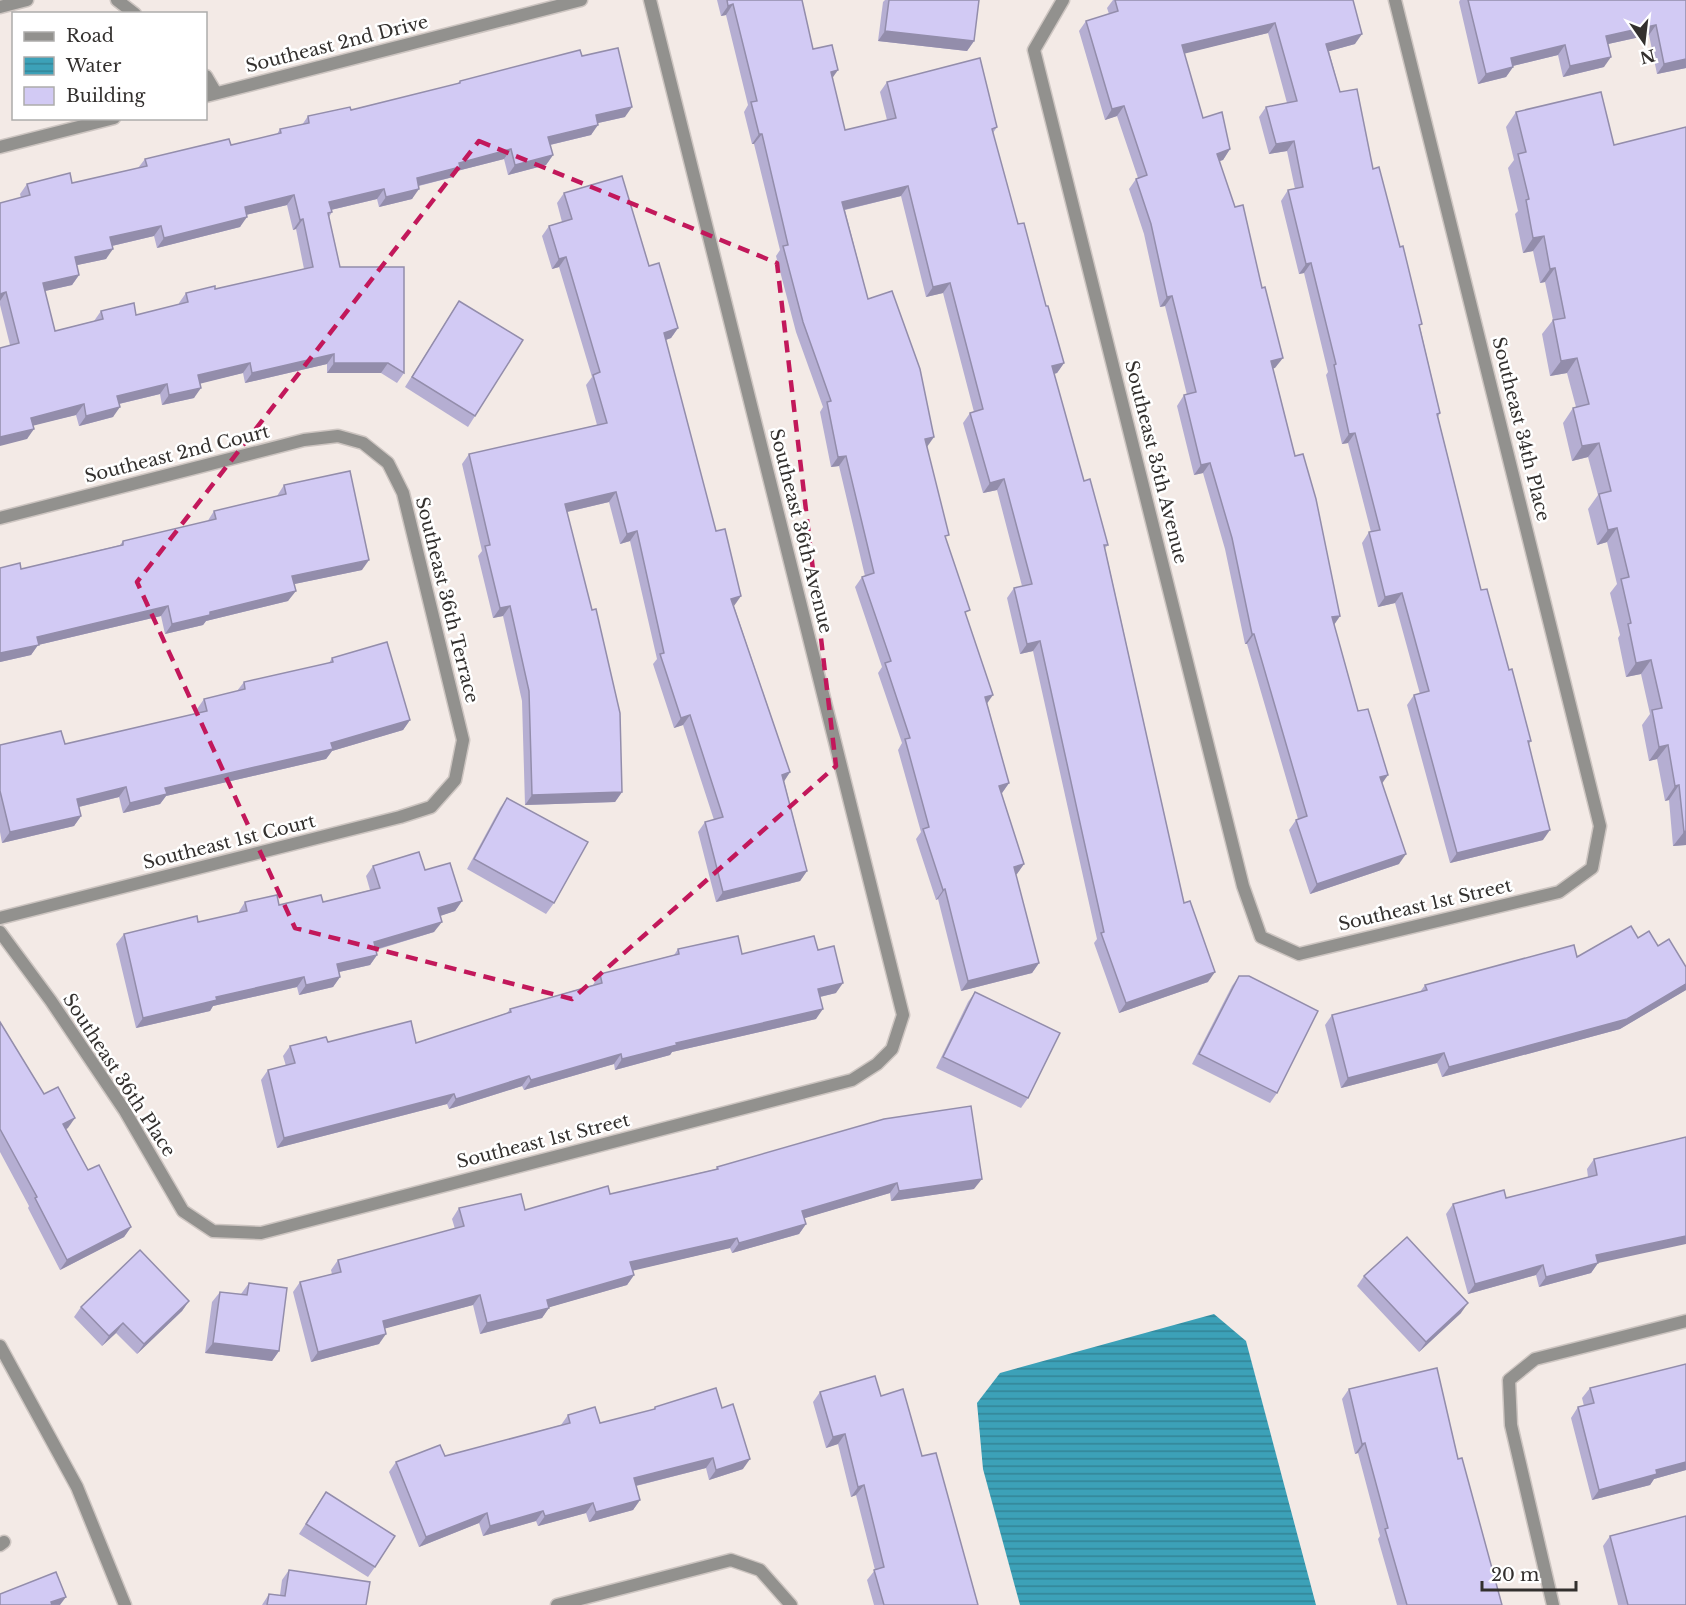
<svg xmlns="http://www.w3.org/2000/svg" width="1686" height="1605" viewBox="0 0 1686 1605" font-family="'Libre Baskerville',serif">
<style>
.water{fill:url(#water-rules)}
.lines{fill:none;stroke-linecap:round;stroke-linejoin:round}
.service-casing{stroke:#cdc5c1;stroke-width:15}
.minor-casing{stroke:#cdc5c1;stroke-width:15}
.service{stroke:#92918e;stroke-width:12}
.minor{stroke:#92918e;stroke-width:12}
.wall{fill:#b5aed2;fill-rule:evenodd}
.shaded-wall{fill:#938dab}
.building{fill:#d2caf4;stroke:#938dab;stroke-width:1.5;fill-rule:evenodd}
.marked{fill:none;stroke:#c2185b;stroke-width:4.5;stroke-dasharray:12 8;stroke-linejoin:round}
.labels{text-anchor:middle;stroke-width:5;stroke-linejoin:round;paint-order:stroke}
.street-label{font-size:18px;fill:#33302e;stroke:#fff}
</style>
<defs>
<pattern id="water-rules" width="6" height="5" patternUnits="userSpaceOnUse" patternTransform="scale(1.5)"><rect width="6" height="5" fill="#3ca1b8"/><path d="M0 2.5h6" fill="none" stroke="#338496"/></pattern>
</defs>
<rect width="100%" height="100%" fill="#f3eae6"/>
<path class="water" d="M1214,1314L1246,1341L1316,1605H1020L983,1469L977,1403L1000,1373Z"/>
<g class="lines">
<g class="service-casing">
<g id="service">
<path d="M117,0L135,14"/>
<path d="M0,7L27,0"/>
<path d="M206,76L216,93"/>
</g>
</g>
<g class="minor-casing">
<g id="minor">
<path d="M1063,0L1034,50L1243,886L1261,937L1299,954L1559,892L1592,868L1600,826L1395,0"/>
<path d="M206,96L581,0"/>
<path d="M0,147L114,118"/>
<path d="M0,518L304,440L338,436L363,443L388,463L403,493L463,740L455,780L431,807L400,817L0,918"/>
<path d="M0,932L51,1001L125,1111L183,1211L213,1231L261,1233L852,1080L877,1064L892,1049L903,1015L650,0"/>
<path d="M0,1346L77,1487L125,1605"/>
<path d="M0,1545L4,1542"/>
<path d="M557,1605L731,1560L760,1570L791,1605"/>
<path d="M1553,1605L1511,1425L1509,1380L1535,1359L1686,1321"/>
</g>
</g>
<use href="#service" class="service"/>
<use href="#minor" class="minor"/>
</g>
<g class="wall">
<path d="M717,0H802L813,49L832,78L845,130L887,120L880,92L887,82L997,127L993,133L1018,224L1064,363L1057,373L1054,374L1084,481L1108,545L1105,548L1184,903L1208,982L1119,1013L1094,943L1097,939L1033,651L1020,654L1007,598L1014,588L1022,586L997,490L983,493L963,423L970,413L974,412L943,293L926,297L901,196L845,210L868,299L927,446L946,539L966,616L987,703L1009,783L1002,793H1001L1024,864L1016,875L1039,963L1032,973L961,991L938,899L936,900L916,839L921,832L898,750L902,743L878,673L882,667L855,587L862,577L865,576L839,466L831,467L820,412L823,407L796,332L776,256L780,250L754,144H752L744,112L748,105L726,15L721,16Z"/>
<path d="M885,0H889L974,41L967,51L878,41L883,2Z"/>
<path d="M1113,0H1353L1355,44L1329,51L1340,92L1373,169L1420,327L1440,413L1438,417L1481,590L1509,670L1531,741L1529,744L1543,840L1450,863L1407,705L1414,695L1420,694L1395,603L1378,607L1362,543L1369,532H1371L1348,443L1342,444L1326,375L1328,372L1304,273L1299,274L1281,201L1288,190L1295,189L1287,151L1269,154L1259,117L1266,107L1287,103L1268,33L1184,53L1203,118L1230,149L1223,160L1219,161L1275,368H1273L1295,456L1340,616L1334,625L1358,711L1382,783L1399,864L1310,894L1289,830L1296,820L1298,819L1247,644H1245L1225,549L1203,473L1194,475L1177,406L1184,395H1187L1165,306L1160,307L1144,234L1129,189L1136,179L1138,178L1117,116L1105,120L1079,31L1086,21L1109,14L1107,8Z"/>
<path d="M1460,0H1686V68L1657,74L1649,35L1608,44L1604,67L1563,77L1558,55L1513,66V67L1506,77L1478,84L1459,2Z"/>
<path d="M582,56L625,117L598,123L591,135L550,145L553,155L546,165L508,175L504,159L457,171L453,177L419,186L412,199L379,207L377,199L331,210L332,212L329,217L340,267L404,373L397,383L381,373H327V364L245,383L243,373L200,383L194,398L162,405L160,394L119,404L113,417L79,426L76,415L33,425L27,439L10,345L0,305V203L21,198L20,194L27,184L72,183L138,168L145,159L231,145L277,134L280,129L302,125L308,116L351,110L457,84L460,81ZM287,205L293,230L296,229L304,269L215,289L186,293L179,303V305L136,315L101,311L94,321L55,331L45,291L72,285L79,275L77,265L106,259L112,246L154,236L157,248L240,227L246,215Z"/>
<path d="M1516,112L1614,145L1686,127V845L1673,846L1669,800L1665,801L1657,759L1649,761L1642,725L1650,714L1641,674L1626,677L1618,638L1620,635L1610,593L1617,584L1607,542L1597,545L1588,509L1598,495L1588,457L1572,461L1563,423L1573,408L1576,407L1567,373L1550,376L1542,334L1553,320L1545,282L1540,283L1533,251L1523,253L1515,214L1518,211L1508,168L1514,160L1506,127Z"/>
<path d="M564,193L649,266L678,328L671,338L666,340L734,606L790,772L784,781L807,871L800,881L716,902L698,832L705,822L714,820L683,725L674,728L653,664L657,659L630,541L620,544L609,502L567,512L622,792L615,802L525,805L522,701L503,616L493,618L478,556L482,551L462,464L469,454L597,425L586,385L592,377L559,267L552,269L542,236L549,226L562,222L557,203Z"/>
<path d="M459,301L475,416L468,427L405,387Z"/>
<path d="M284,485L362,570L294,584L288,601L206,621L203,625L165,634L161,616L38,645L31,655L0,662V568L21,569L120,545L123,541L207,522L214,511L277,496Z"/>
<path d="M332,658L410,720L403,730L332,751L326,759L166,796L160,804L123,813L119,797L79,807L81,816L74,826L2,843L0,832V745L65,744L198,713L197,709L204,699L237,691L244,682L329,663Z"/>
<path d="M507,798L554,903L546,914L467,869L500,808Z"/>
<path d="M373,866L425,870L462,901L455,911L440,916L434,932L376,950L377,955L370,965L339,972L340,977L333,987L299,995L297,987L213,1006L210,1011L136,1028L116,944L124,934L198,922L238,913L245,902L279,905L323,902L370,890L366,876Z"/>
<path d="M1638,938L1658,946L1686,967V990L1620,1029L1442,1077L1437,1063L1341,1088L1325,1025L1332,1015L1420,992L1425,985L1577,957Z"/>
<path d="M678,949L742,954L818,950L836,993L820,997L816,1019L672,1052L670,1055L615,1070L614,1064L524,1090L522,1086L449,1109L447,1104L277,1148L261,1080L268,1070L286,1066L283,1056L290,1046L328,1042L416,1043L507,1013L510,1009L593,985L600,974L674,955Z"/>
<path d="M1239,976L1277,1093L1270,1103L1192,1064L1232,986Z"/>
<path d="M975,992L1028,1098L1021,1108L936,1068L968,1002Z"/>
<path d="M0,1022L44,1094L68,1128L66,1129L88,1170L131,1227L124,1237L60,1270L28,1208L29,1206L0,1152Z"/>
<path d="M1686,1137L1591,1273L1539,1287L1536,1275L1468,1294L1446,1214L1453,1204L1506,1198L1588,1177L1587,1169L1594,1159Z"/>
<path d="M717,1167L974,1189L891,1201L890,1193L804,1218L806,1224L799,1234L732,1253L730,1248L633,1270L634,1275L627,1285L549,1307L542,1318L480,1334L473,1305L385,1328L379,1344L311,1362L293,1292L300,1282L332,1274L331,1270L338,1260L455,1229L452,1219L459,1208L525,1210L610,1194L716,1169Z"/>
<path d="M1364,1276L1461,1313L1419,1352L1357,1286Z"/>
<path d="M249,1283L279,1351L272,1361L205,1353L212,1302L220,1292L241,1294Z"/>
<path d="M189,1301L182,1311L137,1354L116,1333L102,1346L74,1317L81,1307Z"/>
<path d="M1686,1364V1470L1654,1479L1650,1485L1592,1500L1571,1418L1578,1407L1584,1406L1582,1398L1590,1388Z"/>
<path d="M1349,1389L1458,1459L1502,1605H1397L1378,1539L1380,1536L1358,1453L1355,1454L1342,1399Z"/>
<path d="M820,1392L881,1396L922,1456L978,1605H874L867,1580L875,1570L856,1495L851,1497L838,1444L826,1448L813,1402Z"/>
<path d="M655,1407L743,1469L709,1480L706,1468L636,1486L640,1500L633,1510L589,1522L586,1513L538,1526L536,1521L483,1536L479,1523L419,1547L389,1472L396,1462L445,1456L561,1425L568,1415L600,1423L653,1410Z"/>
<path d="M326,1492L375,1567L368,1577L299,1534Z"/>
<path d="M1610,1536L1686,1605H1618L1603,1546Z"/>
<path d="M289,1570L366,1605H262L269,1594L280,1595L282,1580Z"/>
</g>
<g class="shaded-wall">
<path d="M733,4L726,15L721,16L728,6Z"/>
<path d="M1275,23L1268,33L1175,56L1182,45Z"/>
<path d="M1656,25L1649,35L1599,46L1606,36Z"/>
<path d="M885,31L974,41L967,51L878,41Z"/>
<path d="M1362,34L1355,44L1319,54L1326,44Z"/>
<path d="M1565,45L1558,55L1504,68L1511,58Z"/>
<path d="M1611,57L1604,67L1563,77L1570,66Z"/>
<path d="M1686,59V68L1657,74L1664,64Z"/>
<path d="M1513,67L1506,77L1478,84L1486,74Z"/>
<path d="M838,70L831,80V72Z"/>
<path d="M1124,106L1117,116L1105,120L1112,109Z"/>
<path d="M632,107L625,117L589,125L596,115Z"/>
<path d="M598,125L591,135L541,147L548,137Z"/>
<path d="M759,134H762L754,144H752Z"/>
<path d="M1294,141L1287,151L1269,154L1276,144Z"/>
<path d="M511,149L504,159L457,171L453,177L409,188L417,178L459,163Z"/>
<path d="M1230,149L1223,160L1210,164L1217,154Z"/>
<path d="M553,155L546,165L508,175L515,165Z"/>
<path d="M908,186L901,196L835,212L842,202Z"/>
<path d="M384,189L377,199L322,212L329,202Z"/>
<path d="M419,189L412,199L379,207L386,197Z"/>
<path d="M294,195L287,205L237,217L245,207Z"/>
<path d="M247,217L240,227L157,248L164,238Z"/>
<path d="M303,219L296,229L293,230L300,220Z"/>
<path d="M161,226L154,236L103,248L110,237Z"/>
<path d="M1544,236L1533,251L1523,253L1533,238Z"/>
<path d="M113,249L106,259L68,267L75,257Z"/>
<path d="M566,257L559,267L552,269L559,259Z"/>
<path d="M1311,263L1304,273L1299,274L1306,264Z"/>
<path d="M1555,268L1545,282L1540,283L1550,269Z"/>
<path d="M79,275L72,285L36,293L43,283Z"/>
<path d="M950,283L943,293L926,297L933,287Z"/>
<path d="M6,292L0,301V294Z"/>
<path d="M1172,296L1165,306L1160,307L1167,297Z"/>
<path d="M678,328L671,338L657,343L664,333Z"/>
<path d="M334,354L327,364L245,383L252,373Z"/>
<path d="M1283,358L1275,368L1264,371L1271,361Z"/>
<path d="M1577,358L1567,373L1550,376L1561,361Z"/>
<path d="M250,363L243,373L191,386L198,375Z"/>
<path d="M334,363H388L381,373H327Z"/>
<path d="M1064,363L1057,373L1045,376L1052,366Z"/>
<path d="M167,384L160,394L110,406L117,396Z"/>
<path d="M201,388L194,398L162,405L169,395Z"/>
<path d="M84,404L76,415L24,428L31,418Z"/>
<path d="M120,407L113,417L79,426L86,416Z"/>
<path d="M34,429L27,439L0,446V437Z"/>
<path d="M1355,433L1348,443L1342,444L1349,434Z"/>
<path d="M934,437L927,447L925,439Z"/>
<path d="M1599,443L1588,457L1572,461L1582,446Z"/>
<path d="M846,456L839,466L831,467L838,457Z"/>
<path d="M1210,463L1203,473L1194,475L1201,465Z"/>
<path d="M1004,479L997,490L983,493L990,483Z"/>
<path d="M616,492L609,502L558,514L565,504Z"/>
<path d="M1617,528L1607,542L1597,545L1608,530Z"/>
<path d="M637,531L630,541L620,544L627,534Z"/>
<path d="M369,560L362,570L285,586L292,576Z"/>
<path d="M296,591L288,601L206,621L203,625L165,634L172,624L210,612Z"/>
<path d="M1402,593L1395,603L1378,607L1385,597Z"/>
<path d="M741,596L734,606L731,599Z"/>
<path d="M168,606L161,616L38,645L31,655L0,662V653L37,637Z"/>
<path d="M510,606L503,616L493,618L500,608Z"/>
<path d="M1340,616L1333,626L1332,617Z"/>
<path d="M1252,634H1254L1247,644H1245Z"/>
<path d="M1040,641L1033,651L1020,654L1027,644Z"/>
<path d="M1651,660L1641,674L1626,677L1636,663Z"/>
<path d="M993,695L986,705L985,697Z"/>
<path d="M690,715L683,725L674,728L681,718Z"/>
<path d="M410,720L403,730L332,751L326,759L166,796L160,804L123,813L130,803L165,788L331,743Z"/>
<path d="M1668,745L1657,759L1649,761L1659,747Z"/>
<path d="M790,772L783,783L782,775Z"/>
<path d="M1388,775L1381,785L1380,777Z"/>
<path d="M1009,783L1002,793L992,796L999,786Z"/>
<path d="M1679,785L1669,800L1665,801L1675,786Z"/>
<path d="M126,787L119,797L70,809L77,799Z"/>
<path d="M622,792L615,802L525,805L532,795Z"/>
<path d="M81,816L74,826L2,843L10,832Z"/>
<path d="M1550,830L1543,840L1450,863L1457,853Z"/>
<path d="M1686,831V845L1673,846L1684,832Z"/>
<path d="M1406,854L1399,864L1310,894L1317,884Z"/>
<path d="M1024,864L1017,874L1007,877L1014,867Z"/>
<path d="M807,871L800,881L716,902L723,892Z"/>
<path d="M945,889L938,899L936,900L943,890Z"/>
<path d="M462,901L455,911L431,919L438,908Z"/>
<path d="M442,922L434,932L367,952L374,942Z"/>
<path d="M377,955L370,965L330,974L337,964Z"/>
<path d="M1039,963L1032,973L961,991L968,981Z"/>
<path d="M1215,972L1208,982L1119,1013L1126,1003Z"/>
<path d="M304,977L297,987L213,1006L210,1011L136,1028L143,1018L216,997Z"/>
<path d="M340,977L333,987L299,995L306,985Z"/>
<path d="M843,983L836,993L811,999L818,989Z"/>
<path d="M1686,984V990L1620,1029L1442,1077L1449,1067Z"/>
<path d="M823,1009L816,1019L672,1052L670,1055L615,1070L622,1059L676,1043Z"/>
<path d="M1444,1053L1437,1063L1341,1088L1348,1078Z"/>
<path d="M621,1054L614,1064L524,1090L531,1080Z"/>
<path d="M529,1076L522,1086L449,1109L456,1099Z"/>
<path d="M454,1094L447,1104L277,1148L284,1138Z"/>
<path d="M75,1118L68,1128L56,1134L63,1124Z"/>
<path d="M982,1179L974,1189L891,1201L899,1191Z"/>
<path d="M897,1183L890,1193L795,1221L802,1211Z"/>
<path d="M806,1224L799,1234L732,1253L739,1243Z"/>
<path d="M131,1227L124,1237L60,1270L67,1260Z"/>
<path d="M1686,1236V1244L1589,1265L1596,1255Z"/>
<path d="M737,1238L730,1248L623,1273L630,1262Z"/>
<path d="M1598,1263L1591,1273L1539,1287L1546,1277Z"/>
<path d="M1543,1265L1536,1275L1468,1294L1475,1284Z"/>
<path d="M634,1275L627,1285L540,1310L547,1300Z"/>
<path d="M480,1295L473,1305L376,1331L383,1321Z"/>
<path d="M189,1301L182,1311L137,1354L144,1344Z"/>
<path d="M1468,1303L1461,1313L1419,1352L1426,1342Z"/>
<path d="M549,1308L542,1318L480,1334L487,1323Z"/>
<path d="M123,1323L116,1333L102,1346L109,1336Z"/>
<path d="M386,1334L379,1344L311,1362L318,1352Z"/>
<path d="M213,1343L279,1351L272,1361L205,1353Z"/>
<path d="M845,1434L838,1444L826,1448L833,1437Z"/>
<path d="M1365,1443L1358,1453L1355,1454L1362,1444Z"/>
<path d="M713,1458L706,1468L627,1488L634,1478Z"/>
<path d="M750,1459L743,1469L709,1480L716,1470Z"/>
<path d="M1686,1462V1470L1654,1479L1650,1485L1592,1500L1599,1490L1656,1470Z"/>
<path d="M864,1485L856,1495L851,1497L858,1487Z"/>
<path d="M640,1500L633,1510L589,1522L596,1512Z"/>
<path d="M593,1503L586,1513L538,1526L545,1516Z"/>
<path d="M543,1511L536,1521L483,1536L490,1526Z"/>
<path d="M487,1513L479,1523L419,1547L426,1537Z"/>
<path d="M66,1597L60,1605H50L51,1602Z"/>
</g>
<g class="building">
<path d="M727,0H802L813,49L832,45L838,70L831,72L845,130L896,118L887,82L980,58L997,127L992,129L1018,224L1024,223L1046,306H1048L1064,363L1052,366L1084,481L1090,479L1108,545H1104L1184,903L1190,901L1215,972L1126,1003L1101,933L1104,932L1040,641L1027,644L1014,588L1032,584L1004,479L990,483L970,413L983,409L950,283L933,287L908,186L842,202L868,299L892,291L920,369L934,437L925,439L949,535L945,536L970,610L965,612L993,695L985,697L1009,783L999,786L1024,864L1014,867L1039,963L968,981L945,889L943,890L923,829L929,827L905,739L910,738L885,663L891,661L862,577L874,573L846,456L838,457L827,402L831,401L803,322L783,246L788,245L762,134H759L751,102L757,101L733,4L728,6Z"/>
<path d="M889,0H979L974,41L885,31Z"/>
<path d="M1115,0H1353L1362,34L1326,44L1340,92L1357,89L1373,169L1379,167L1400,247L1403,246L1422,324L1419,325L1440,413L1437,414L1481,590L1487,589L1509,670L1512,669L1531,741H1528L1550,830L1457,853L1414,695L1429,691L1402,593L1385,597L1369,532L1380,530L1355,433L1349,434L1334,365L1336,364L1311,263L1306,264L1288,190L1303,187L1294,141L1276,144L1266,107L1297,101L1275,23L1182,45L1203,118L1222,112L1230,149L1217,154L1235,207L1243,205L1262,288L1265,287L1283,358L1271,361L1295,456L1303,454L1316,499L1340,616L1332,617L1358,711L1368,709L1388,775L1380,777L1406,854L1317,884L1296,820L1307,816L1254,634H1252L1232,538L1210,463L1201,465L1184,395L1196,392L1172,296L1167,297L1151,224L1136,179L1147,175L1124,106L1112,109L1086,21L1118,11Z"/>
<path d="M1468,0H1686V59L1664,64L1656,25L1606,36L1611,57L1570,66L1565,45L1511,58L1513,67L1486,74Z"/>
<path d="M618,48L632,107L596,115L598,125L548,137L553,155L515,165L511,149L459,163L460,167L417,178L419,189L386,197L384,189L329,202L332,212L328,213L340,267H404V373L388,363H334V354L252,373L250,363L198,375L201,388L169,395L167,384L117,396L120,407L86,416L84,404L31,418L34,429L0,437V348L19,343L6,292L0,294V203L30,195L27,184L70,173L72,183L147,166L145,159L229,139L231,145L281,133L280,129L309,123L308,116L350,107L351,110L460,83V81L580,50L582,56ZM294,195L300,220L303,219L313,267L215,289V286L186,293L188,302L136,315L134,303L101,311L103,319L55,331L43,283L79,275L75,257L113,249L110,237L161,226L164,238L247,217L245,207Z"/>
<path d="M1601,92L1614,145L1686,127V831L1684,832L1679,785L1675,786L1668,745L1659,747L1652,710L1662,708L1651,660L1636,663L1628,624L1631,623L1621,579L1629,577L1617,528L1608,530L1599,494L1611,491L1599,443L1582,446L1573,408L1589,404L1577,358L1561,361L1553,320L1565,318L1555,268L1550,269L1544,236L1533,238L1526,200L1529,199L1518,154L1526,152L1516,112Z"/>
<path d="M622,176L649,266L659,263L678,328L664,333L716,531L725,529L741,596L731,599L790,772L782,775L807,871L723,892L705,822L723,817L690,715L681,718L660,654L664,653L637,531L627,534L616,492L565,504L592,610L596,609L620,713L622,792L532,795L529,691L510,606L500,608L485,546L490,545L469,454L607,423L593,375L600,372L566,257L559,259L549,226L572,219L564,193Z"/>
<path d="M459,301L523,340L475,416L412,377Z"/>
<path d="M350,471L369,560L292,576L296,591L210,612V615L172,624L168,606L37,637L39,645L0,653V568L20,563L21,569L123,545V541L216,519L214,511L286,494L284,485Z"/>
<path d="M387,642L410,720L331,743L333,749L165,788L167,794L130,803L126,787L77,799L81,816L10,832L0,791V745L61,731L65,744L207,711L204,699L245,689L244,682L333,662L332,658Z"/>
<path d="M507,798L588,842L554,903L474,859Z"/>
<path d="M419,852L425,870L450,863L462,901L438,908L442,922L374,942L377,955L337,964L340,977L306,985L304,977L216,997L217,1000L143,1018L124,934L197,916L198,922L247,911L245,902L277,895L279,905L321,895L323,902L380,888L373,866Z"/>
<path d="M1631,926L1638,938L1649,931L1658,946L1669,939L1686,967V984L1627,1019L1449,1067L1444,1053L1348,1078L1332,1015L1427,990L1425,985L1574,945L1577,957Z"/>
<path d="M738,936L742,954L814,936L818,950L834,946L843,983L818,989L823,1009L676,1043L677,1045L622,1059L621,1054L531,1080L529,1076L456,1099L454,1094L284,1138L268,1070L295,1063L290,1046L326,1037L328,1042L411,1021L416,1043L511,1012L510,1009L602,983L600,974L679,954L678,949Z"/>
<path d="M1239,976H1249L1318,1011L1277,1093L1199,1054Z"/>
<path d="M975,992L1060,1033L1028,1098L943,1057Z"/>
<path d="M0,1022L44,1094L58,1087L75,1118L63,1124L88,1170L99,1165L131,1227L67,1260L35,1198L37,1197L0,1129Z"/>
<path d="M971,1106L982,1179L899,1191L897,1183L802,1211L806,1224L739,1243L737,1238L630,1262L634,1275L547,1300L549,1308L487,1323L480,1295L383,1321L386,1334L318,1352L300,1282L341,1272L338,1260L464,1226L459,1208L521,1194L525,1210L608,1186L610,1194L718,1169L717,1167L884,1119Z"/>
<path d="M1686,1137V1236L1596,1255L1598,1263L1546,1277L1543,1265L1475,1284L1453,1204L1504,1190L1506,1198L1597,1175L1594,1159Z"/>
<path d="M1407,1237L1468,1303L1426,1342L1364,1276Z"/>
<path d="M140,1250L189,1301L144,1344L123,1323L109,1336L81,1307Z"/>
<path d="M249,1283L287,1288L279,1351L213,1343L220,1292L247,1295Z"/>
<path d="M1686,1364V1462L1656,1470L1657,1474L1599,1490L1578,1407L1594,1403L1590,1388Z"/>
<path d="M1437,1368L1458,1459L1462,1458L1502,1605H1407L1385,1529L1388,1528L1365,1443L1362,1444L1349,1389Z"/>
<path d="M875,1376L881,1396L903,1389L922,1456L936,1453L978,1605H884L874,1570L884,1567L864,1485L858,1487L845,1434L833,1437L820,1392Z"/>
<path d="M716,1388L722,1408L733,1404L750,1459L716,1470L713,1458L634,1478L640,1500L596,1512L593,1503L545,1516L543,1511L490,1526L487,1513L426,1537L396,1462L440,1445L445,1456L570,1423L568,1415L595,1407L600,1423L655,1409V1407Z"/>
<path d="M326,1492L395,1536L375,1567L306,1524Z"/>
<path d="M1686,1516V1605H1628L1610,1536Z"/>
<path d="M289,1570L370,1582L366,1605H267L269,1594L285,1596Z"/>
<path d="M56,1572L66,1597L51,1602L52,1605H0V1594Z"/>
</g>
<path class="marked" d="M479,141L777,263L836,766L572,999L295,928L137,582Z"/>
<g class="labels">
<g class="street-label">
<text transform="translate(337 44) rotate(-14)" y="6">Southeast 2nd Drive</text>
<text transform="translate(1521 429) rotate(76)" y="6">Southeast 34th Place</text>
<text transform="translate(177 454) rotate(-14)" y="6">Southeast 2nd Court</text>
<text transform="translate(1156 462) rotate(76)" y="6">Southeast 35th Avenue</text>
<text transform="translate(801 531) rotate(76)" y="6">Southeast 36th Avenue</text>
<text transform="translate(447 600) rotate(76)" y="6">Southeast 36th Terrace</text>
<text transform="translate(229 842) rotate(-14)" y="6">Southeast 1st Court</text>
<text transform="translate(1425 905) rotate(-13)" y="6">Southeast 1st Street</text>
<text transform="translate(119 1075) rotate(57)" y="6">Southeast 36th Place</text>
<text transform="translate(543 1141) rotate(-14)" y="6">Southeast 1st Street</text>
</g>
</g>
<rect x="12" y="12" width="195" height="108" fill="#ffffff" stroke="#adacab" stroke-width="1.5"/>
<rect x="24" y="32" width="30" height="9" fill="#92918e" stroke="#adacab" stroke-width="1.5"/>
<text x="66" y="42" font-size="18" fill="#33302e">Road</text>
<rect x="24" y="57" width="30" height="18" fill="url(#water-rules)" stroke="#adacab" stroke-width="1.5"/>
<text x="66" y="72" font-size="18" fill="#33302e">Water</text>
<rect x="24" y="87" width="30" height="18" fill="#d2caf4" stroke="#adacab" stroke-width="1.5"/>
<text x="66" y="102" font-size="18" fill="#33302e">Building</text>
<g transform="translate(1644 42) rotate(166)" stroke="#ffffff" stroke-width="4.5" paint-order="stroke">
<path d="M0-4.5L10 22L0 15L-10 22Z" fill="#33302e"/>
<text y="-9" font-size="16" font-weight="bold" text-anchor="middle" fill="#33302e">N</text>
</g>
<path d="M1482 1581v9h94v-9" fill="none" stroke="#33302e" stroke-width="3"/>
<text x="1491" y="1581" font-size="18" fill="#33302e" stroke="#ffffff" stroke-width="4.5" paint-order="stroke">20 m</text>
</svg>
